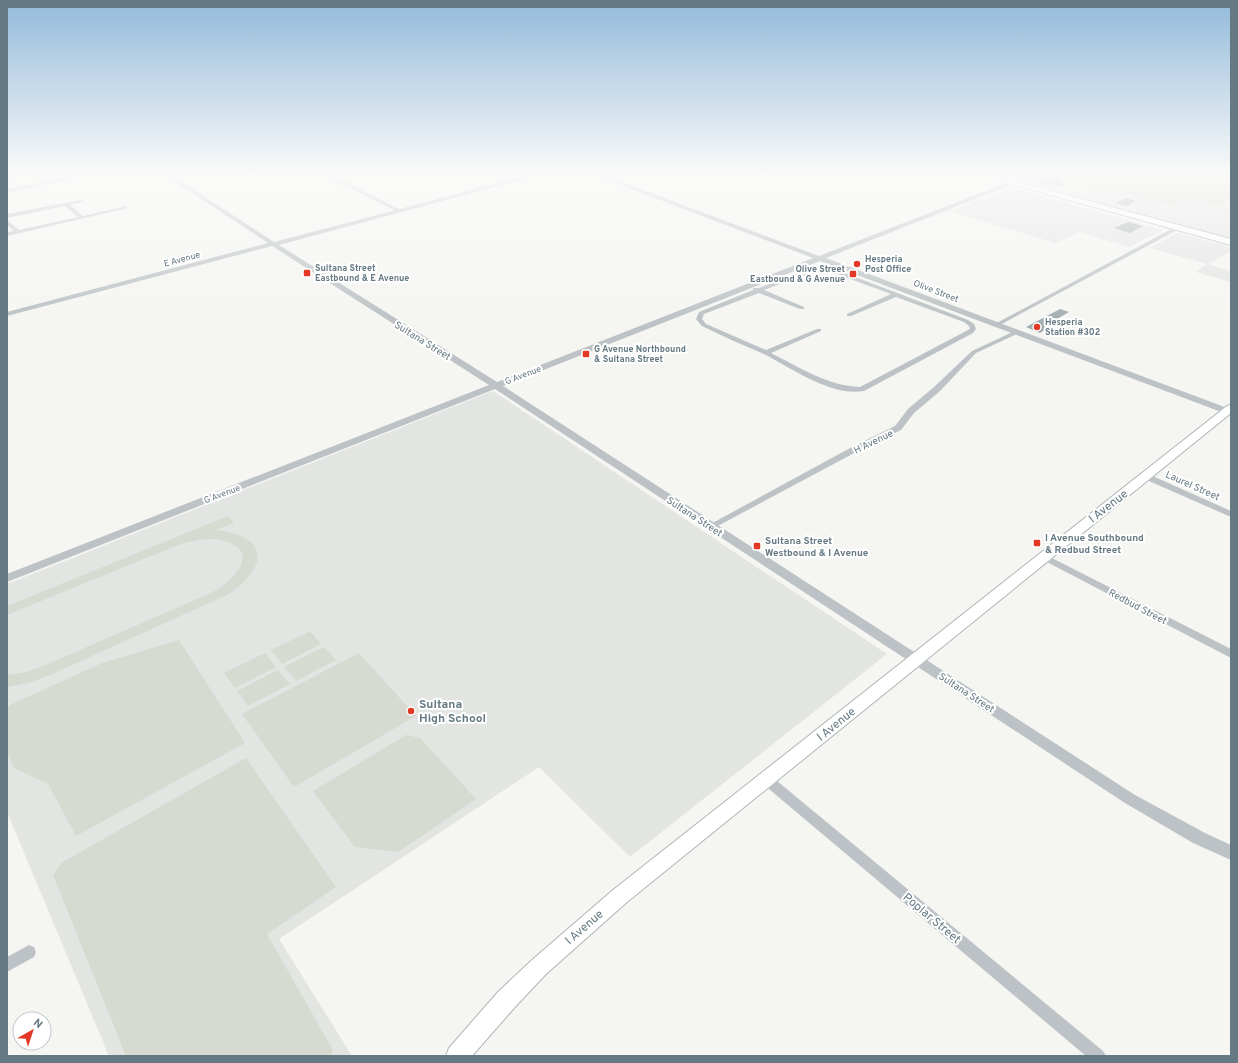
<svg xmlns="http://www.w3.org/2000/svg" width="1238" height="1063" viewBox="0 0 1238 1063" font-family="Overpass,sans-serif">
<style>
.built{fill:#e3e5e3}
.green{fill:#d6dad1}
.building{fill:#a3aeb1}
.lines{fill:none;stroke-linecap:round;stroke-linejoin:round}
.secondary-casing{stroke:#aeb6b9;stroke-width:2}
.primary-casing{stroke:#b0b6b9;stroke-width:2}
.minor{fill:#bcc2c5;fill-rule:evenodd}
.tertiary{fill:#bcc2c5;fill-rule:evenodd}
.secondary{fill:#fff;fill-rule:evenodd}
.primary{fill:#fff;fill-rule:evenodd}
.poi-dot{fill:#e23825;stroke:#fff;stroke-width:1.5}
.labels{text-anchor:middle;stroke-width:4;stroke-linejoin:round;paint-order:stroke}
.far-street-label{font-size:9px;fill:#647983;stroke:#fff}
.far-poi-label{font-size:9px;font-weight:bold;fill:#647983;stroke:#fff;text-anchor:start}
.street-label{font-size:10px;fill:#647983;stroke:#fff}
.poi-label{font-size:10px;font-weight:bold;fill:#647983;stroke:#fff;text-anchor:start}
.near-street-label{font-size:12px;fill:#647983;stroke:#fff}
.near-poi-label{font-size:12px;font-weight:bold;fill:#647983;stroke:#fff;text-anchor:start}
</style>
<rect width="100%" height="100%" fill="#f5f5f2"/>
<g class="built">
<path d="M1047,172H1058L1093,181L1088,184L1123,193L1186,198L1218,206L1231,199V238L1026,183L1025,181Z"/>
<path d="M1008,188H1015L1163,230L1129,247L1079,232L1056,243L950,211Z"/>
<path d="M1177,233L1231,247V251L1208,264L1231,271V282L1196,272L1207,264L1150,248Z"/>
<path d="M493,391L887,654L630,857L539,767L279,939L352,1056H109L7,812V584Z"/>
</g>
<g class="green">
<path d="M1058,172H1231V199L1218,206L1186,198L1173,205L1087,184L1093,181Z"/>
<path d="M228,516L234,523L216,530C271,536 268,569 227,595L50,675L29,683L7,687V675L27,672L48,664L215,591C236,578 262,550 221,540C207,537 191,541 178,545L7,615V606Z"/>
<path d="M310,631L321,644L282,664L271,650Z"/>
<path d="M179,640L245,743L76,836L48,784L14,768L7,752V709L10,705L102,663Z"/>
<path d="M324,647L336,660L296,681L284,667Z"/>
<path d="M265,653L276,667L235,688L224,673Z"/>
<path d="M359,653L416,716L294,787L242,714Z"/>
<path d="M278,670L290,684L248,706L237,691Z"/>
<path d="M406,735L420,738L476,799L398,852L355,847L313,791Z"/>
<path d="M246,758L336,887L267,934L333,1050L331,1056H126L53,875L61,863Z"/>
</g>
<g class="building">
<path d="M1056,172L1071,176L1060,180L1064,186L1041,185L1037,180Z"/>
<path d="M1126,198L1136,201L1126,206L1115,203Z"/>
<path d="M1128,222L1143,226L1130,233L1114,228Z"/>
<path d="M1060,309L1069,312L1045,326L1049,327L1040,333L1026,327Z"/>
</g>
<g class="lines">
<g class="secondary-casing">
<path id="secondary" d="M1231,405V413L627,902L546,974L514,1008L472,1056H446L449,1048L498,992L532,960L613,890L1227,406Z"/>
</g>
<g class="primary-casing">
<path id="primary" d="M968,172H980L1231,239V245Z"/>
</g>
<g class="minor">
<path d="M37,172H47L7,181V179Z"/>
<path d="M1034,172H1041L1013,184L1009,183Z"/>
<path d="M330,177L346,182L403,211L398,212L342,184L328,179V178Z"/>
<path d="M81,200H83V202L70,205L83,216L125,206L128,208L7,236V232L14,231L7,225V220L19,230L78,217L65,206L7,218V214Z"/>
<path d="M1177,226L1179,227V229L998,326L993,325Z"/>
<path d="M821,267L837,270L968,320L974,324L976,329L973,333L864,391C832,397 791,368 764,354C743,345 722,336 702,326L696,319L699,312L753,290V288H759L809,269ZM821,271L834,273L891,294L847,314V316H851L896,297L964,322L969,326L970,329L860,387C828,386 799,367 771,353L821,331V329H817L766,350L706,324L702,319L704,314L759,293L800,309H804V307L764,290L812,272Z"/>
<path d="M1017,330L1020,332L1019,333L976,353L940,391L914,413L901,430L858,451L714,528H708L707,526L852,447L895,426L908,409L934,387L972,351Z"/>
<path d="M1142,474H1148L1231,511V517L1142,478L1141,476Z"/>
<path d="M1044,554L1231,649V658L1041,559L1039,557Z"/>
<path d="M767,775L771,776L1103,1051L1106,1056H1086L763,784L761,780L763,776Z"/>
<path d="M29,945L34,947L36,952L34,957L7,972V957Z"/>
</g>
<g class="tertiary">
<path d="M91,172H103L7,193V189Z"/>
<path d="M160,172H167L274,242L540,172H550L279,245L497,382L813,258L586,172H595L819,256L1009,182H1013V184L826,258L1230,409V413H1224L820,261L503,386L1135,795L1205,833L1231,845V860L1193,843L1125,803L495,389L7,582V574L489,385L272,246L7,316V312L268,243Z"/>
</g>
<use href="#secondary" class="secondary"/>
<use href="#primary" class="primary"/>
</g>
<linearGradient id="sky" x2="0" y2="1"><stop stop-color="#93bada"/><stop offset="0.54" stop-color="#fafaf9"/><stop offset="1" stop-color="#fafaf9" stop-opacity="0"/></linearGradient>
<rect width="1238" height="321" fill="url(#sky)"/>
<g class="poi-dot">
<circle cx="857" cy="264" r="4"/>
<rect x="303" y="269" width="8" height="8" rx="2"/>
<rect x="849" y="270" width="8" height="8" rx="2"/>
<circle cx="1037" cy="327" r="4"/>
<rect x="582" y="350" width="8" height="8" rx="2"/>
<rect x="1033" y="539" width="8" height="8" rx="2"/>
<rect x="753" y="542" width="8" height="8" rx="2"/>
<circle cx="411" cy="711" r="4"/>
</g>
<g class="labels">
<g class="far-street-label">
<text transform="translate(182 259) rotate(-15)" y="3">E Avenue</text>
<text transform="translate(936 291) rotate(21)" y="3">Olive Street</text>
<text transform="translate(523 375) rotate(-21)" y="3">G Avenue</text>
<text transform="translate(222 494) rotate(-21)" y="3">G Avenue</text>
</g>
<g class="far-poi-label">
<text x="865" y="262">Hesperia<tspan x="865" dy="10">Post Office</tspan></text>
<text x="315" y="271">Sultana Street<tspan x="315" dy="10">Eastbound &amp; E Avenue</tspan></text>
<text x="845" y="272" text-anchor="end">Olive Street<tspan x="845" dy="10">Eastbound &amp; G Avenue</tspan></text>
<text x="1045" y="325">Hesperia<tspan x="1045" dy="10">Station #302</tspan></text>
<text x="594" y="352">G Avenue Northbound<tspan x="594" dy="10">&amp; Sultana Street</tspan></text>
</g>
<g class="street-label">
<text transform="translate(423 340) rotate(32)" y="4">Sultana Street</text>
<text transform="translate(873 441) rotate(-26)" y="4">H Avenue</text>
<text transform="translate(1193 485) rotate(24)" y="4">Laurel Street</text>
<text transform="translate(695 516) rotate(33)" y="4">Sultana Street</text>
<text transform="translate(1138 606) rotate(28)" y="4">Redbud Street</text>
<text transform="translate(967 692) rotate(33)" y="4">Sultana Street</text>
</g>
<g class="poi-label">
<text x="1045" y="541">I Avenue Southbound<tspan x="1045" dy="12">&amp; Redbud Street</tspan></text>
<text x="765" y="544">Sultana Street<tspan x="765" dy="12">Westbound &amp; I Avenue</tspan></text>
</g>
<g class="near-street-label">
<text transform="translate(1108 506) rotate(-38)" y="4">I Avenue</text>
<text transform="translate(836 724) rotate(-39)" y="4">I Avenue</text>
<text transform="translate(932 918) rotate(40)" y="4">Poplar Street</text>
<text transform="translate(584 927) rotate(-41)" y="4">I Avenue</text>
</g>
<g class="near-poi-label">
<text x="419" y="708">Sultana<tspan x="419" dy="14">High School</tspan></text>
</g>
</g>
<rect width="1238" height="1063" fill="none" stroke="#647983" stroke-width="16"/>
<g transform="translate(32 1031) rotate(39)"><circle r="19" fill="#ffffff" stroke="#c1c9cd"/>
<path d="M0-3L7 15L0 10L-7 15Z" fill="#e23825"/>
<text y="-6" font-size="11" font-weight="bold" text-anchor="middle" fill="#647983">N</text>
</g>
</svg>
